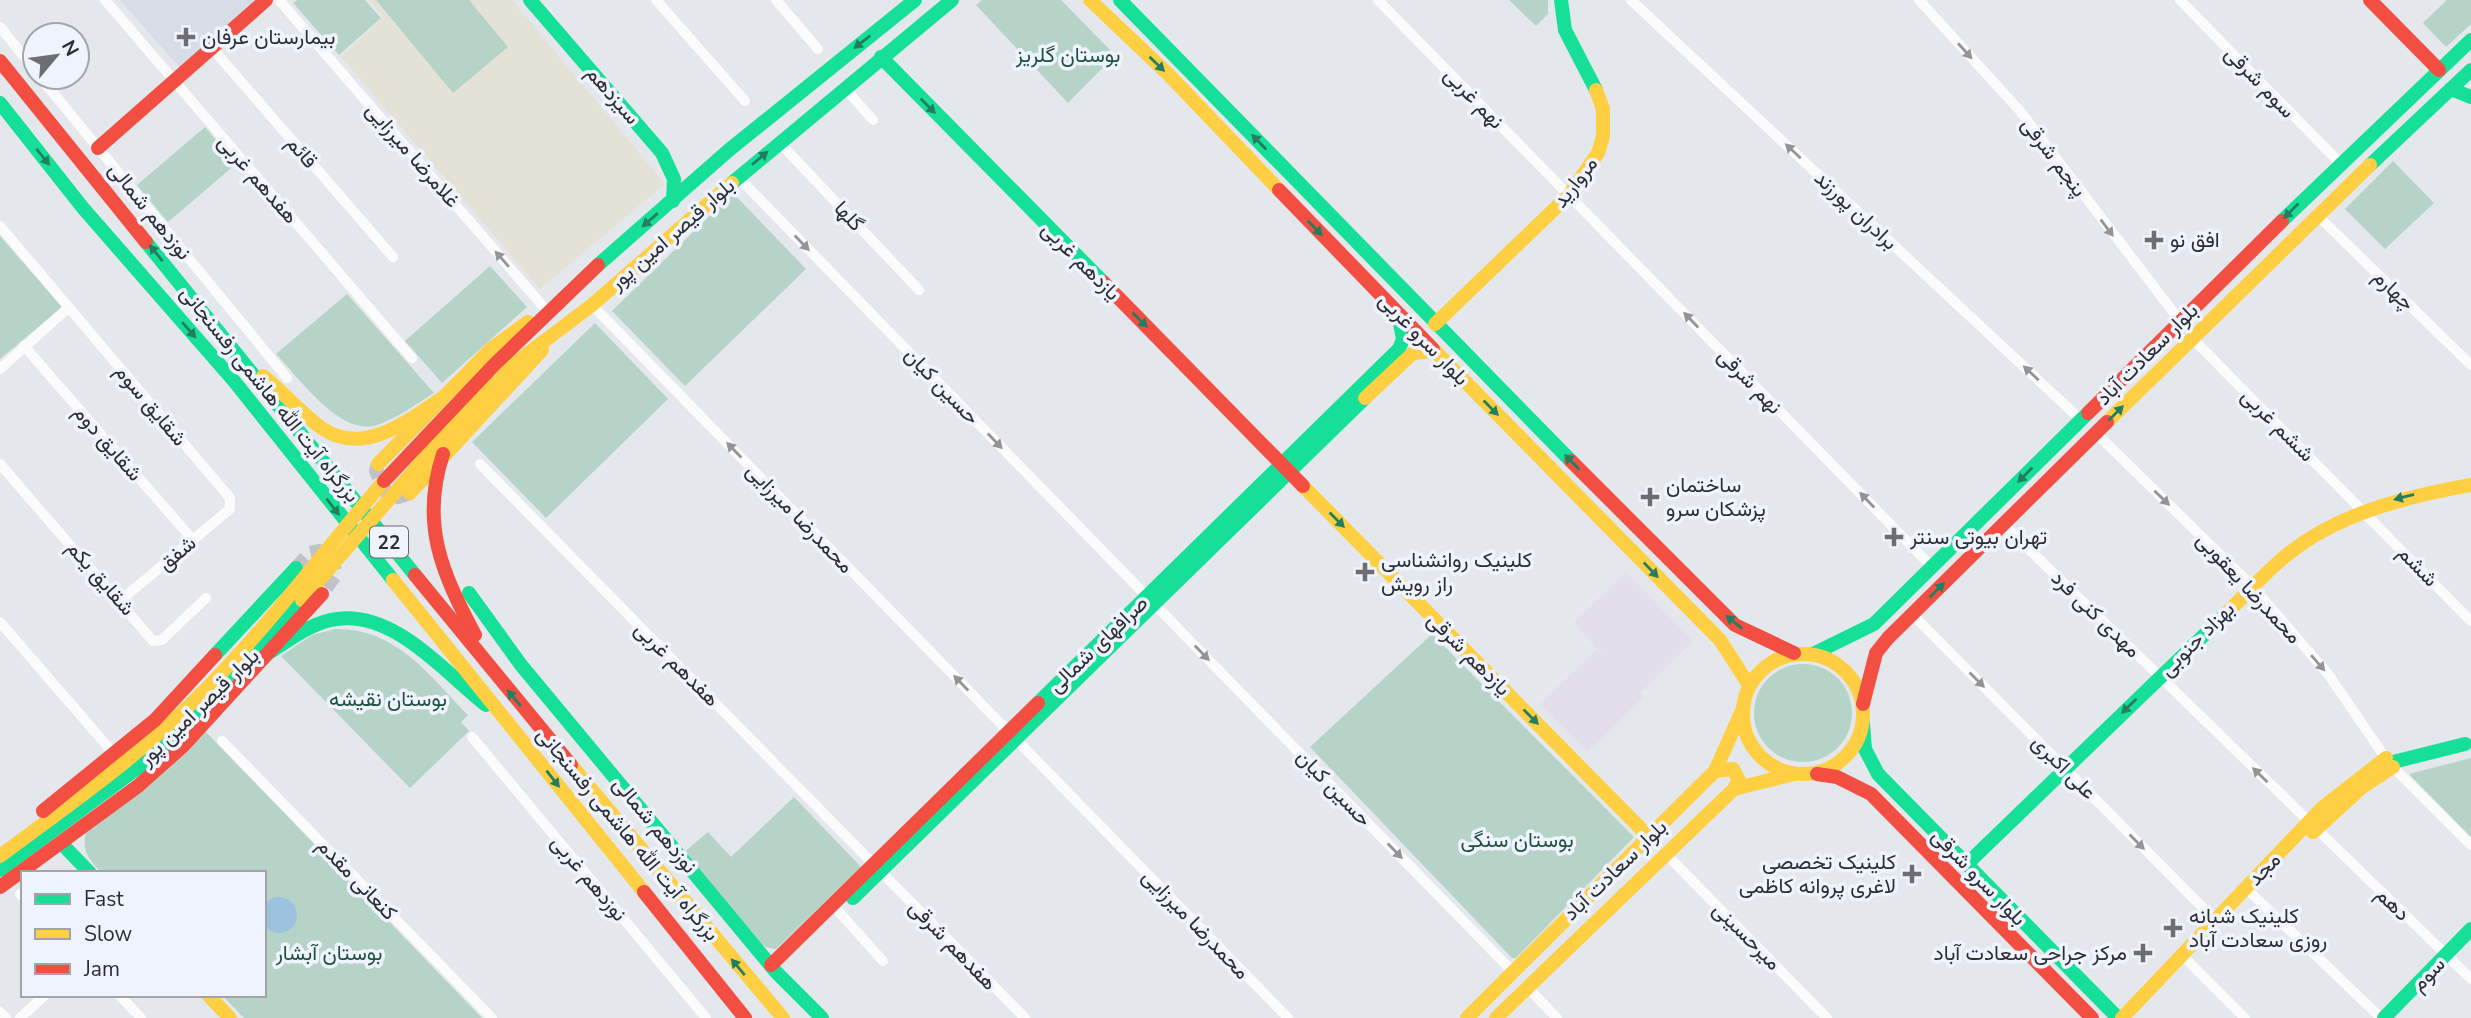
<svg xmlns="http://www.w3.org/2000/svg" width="2471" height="1018" viewBox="0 0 2471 1018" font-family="'Nunito Sans',Vazirmatn,sans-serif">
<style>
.commercial{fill:#e4e1d7}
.built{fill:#d7dce7}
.education{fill:#e3deeb}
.green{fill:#b6d3c8}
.water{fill:#9dc2df}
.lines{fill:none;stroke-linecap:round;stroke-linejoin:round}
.secondary-tunnel{stroke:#bfc2c7;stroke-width:14;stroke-dasharray:14 7;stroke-linecap:butt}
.street{stroke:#fbfbfc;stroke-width:10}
.fast{stroke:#16e098;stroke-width:14}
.slow{stroke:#ffcf43;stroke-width:14}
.jam{stroke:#f24e42;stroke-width:14}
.oneway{fill:#227e5f}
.oneway2{fill:#949496}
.poi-dot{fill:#6c6f72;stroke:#eff3fd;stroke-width:2.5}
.labels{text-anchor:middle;stroke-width:7;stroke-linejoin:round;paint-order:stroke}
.shield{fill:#eff3fd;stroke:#66696e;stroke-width:2}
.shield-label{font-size:19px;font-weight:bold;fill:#2c2e31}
.poi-label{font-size:21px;fill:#2c2e31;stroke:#eff3fd;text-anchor:start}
.park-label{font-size:21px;fill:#1f513d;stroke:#eff3fd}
.street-label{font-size:21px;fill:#2c2e31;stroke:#eff3fd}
</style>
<rect width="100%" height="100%" fill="#e4e7ec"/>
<path class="commercial" d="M369,0H512L665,184L540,289L341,57L383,17Z"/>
<path class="built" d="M120,0H253L257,4L181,69Z"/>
<path class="education" d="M1626,572L1693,641L1640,693L1644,697L1587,752L1541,704L1597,649L1605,657L1574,623Z"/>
<g class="green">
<path d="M297,0H365L381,18L339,55L293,3Z"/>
<path d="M376,0H469L508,47L453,93Z"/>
<path d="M982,0H1061L1115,55L1068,103L976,5Z"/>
<path d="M1509,0H1548V14L1536,26Z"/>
<path d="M2447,0H2471V24L2446,47L2423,23Z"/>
<path d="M205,127L236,164L168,222L137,185Z"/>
<path d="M2393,161L2434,203L2385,249L2345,209Z"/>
<path d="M733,193L806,269L685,386L612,311Z"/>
<path d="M0,236L62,307L0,359Z"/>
<path d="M490,266L527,307L442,383L405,341Z"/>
<path d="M347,294L434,393C416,404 398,418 377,425C341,437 299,378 276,354Z"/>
<path d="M595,323L668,399L546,518L472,442Z"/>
<path d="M335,629C396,628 429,675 468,715L461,722L469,731L410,788L281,656L312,635Z"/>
<path d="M1432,634L1634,837L1516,958H1512L1310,747Z"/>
<circle cx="1803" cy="713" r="49"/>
<path d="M204,730L482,1018H244L222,995H264V873H102C90,860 81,852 86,833Z"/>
<path d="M2471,758V837L2409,774Z"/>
<path d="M794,797L861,867L776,949L765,947L682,854L708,832L731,857Z"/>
</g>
<circle class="water" cx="279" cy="915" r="18"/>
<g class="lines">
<g class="secondary-tunnel">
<path d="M378,464L376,471L385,491L398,497L410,493"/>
<path d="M296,568L310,553L319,551L332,560L336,574L322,594"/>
</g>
<g class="street">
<path d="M105,0L412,358"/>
<path d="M279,0L547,311"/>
<path d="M656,0L745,101"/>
<path d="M776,0L818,49"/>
<path d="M1378,0L1932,567"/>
<path d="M1631,0L2081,420"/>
<path d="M1919,0L2020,111L2180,321"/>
<path d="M2180,0L2340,163"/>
<path d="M0,27L35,70"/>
<path d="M212,48L393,257"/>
<path d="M40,77L287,378"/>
<path d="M844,87L873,120"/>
<path d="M779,142L919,290"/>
<path d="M737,176L1513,972"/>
<path d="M2317,215L2471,365"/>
<path d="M0,226L230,498V509L121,600"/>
<path d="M592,305L1288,1018"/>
<path d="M2192,338L2471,621"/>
<path d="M24,346L193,540"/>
<path d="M0,369L69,307"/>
<path d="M2096,433L2251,585L2328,674L2389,763L2471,845"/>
<path d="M0,464L153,641L162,640L206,598"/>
<path d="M480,464L1025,1018"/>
<path d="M2003,524L2471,979"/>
<path d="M1912,614L2215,920"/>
<path d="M0,622L115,755"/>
<path d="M472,737L706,1018"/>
<path d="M222,741L492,1018"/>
<path d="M1666,854L1827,1018"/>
<path d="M20,894L23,896"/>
<path d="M2252,894L2381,1018"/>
<path d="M839,912L883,961"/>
<path d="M2187,960L2245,1018"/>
<path d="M1527,987L1557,1018"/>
<path d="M119,995L141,1018"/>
<path d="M0,1012L6,1018"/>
<path d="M20,1018L45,995"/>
</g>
<g class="fast">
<path d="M530,0L662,153L674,179L673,201"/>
<path d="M1120,0L1571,461"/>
<path d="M1561,0L1565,30L1596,90"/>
<path d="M881,57L1103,282"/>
<path d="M2451,89L2471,97"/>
<path d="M0,103L83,208L234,381L393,580"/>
<path d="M2370,165L2471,70"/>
<path d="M732,183L952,0"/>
<path d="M2282,221L2471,40"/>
<path d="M146,242L415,575"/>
<path d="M598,265L729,150L915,0"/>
<path d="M469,593L521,665L776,972L822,1018"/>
<path d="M270,652C291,639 312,622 337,619C395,611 445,673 486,705"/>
<path d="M1813,654L1874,624L2088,413"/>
<path d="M215,655L296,568"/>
<path d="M1038,703L1399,349L1403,339L1398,314"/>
<path d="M1863,723L1865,749L1878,774L2118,1018"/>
<path d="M2389,763L2465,744"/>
<path d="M62,844L90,873"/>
<path d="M1967,864L2228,612"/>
<path d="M0,870L147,761L190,722L302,600"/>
<path d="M853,898L1365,398"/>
<path d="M2384,1018L2471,929"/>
</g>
<g class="slow">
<path d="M1090,0L1168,74L1279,190"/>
<path d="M1435,324L1569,195L1598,153L1603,137V109L1596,90"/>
<path d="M1433,349L1720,640L1749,685"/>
<path d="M263,376C283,392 300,412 320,427C361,457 405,423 439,400"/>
<path d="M1365,398L1413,353L1435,351"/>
<path d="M2107,422L2370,165"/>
<path d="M378,464L491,349L528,322"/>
<path d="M1303,486L1649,837"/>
<path d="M410,493L542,350"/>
<path d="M393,580L644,892"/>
<path d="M302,600L449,430L518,361L592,305L732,183"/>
<path d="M2228,612C2246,594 2263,575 2282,559C2334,514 2405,497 2471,485"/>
<circle cx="1803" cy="714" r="60"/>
<path d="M571,765L783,1018"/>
<path d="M1715,771L1733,769L1739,780L1734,789"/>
<path d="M2313,832L2361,788L2393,767"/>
<path d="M0,856C71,803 145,752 207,688C271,623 325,550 384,481"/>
<path d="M208,995L230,1018"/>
<path d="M1467,1018L1715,771L1743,708"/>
<path d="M1496,1018L1734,789L1794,774"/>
<path d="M2122,1018L2322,808L2386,758"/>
</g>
<g class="jam">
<path d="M2370,0L2439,70"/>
<path d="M0,61L146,242"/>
<path d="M98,148L266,0"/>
<path d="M1279,190L1433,349"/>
<path d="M1103,282L1303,486"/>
<path d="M2088,413L2282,221"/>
<path d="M443,454C420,524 442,573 475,635"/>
<path d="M1571,461L1735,625L1794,653"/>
<path d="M384,481L494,365L598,265"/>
<path d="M415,575L571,765"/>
<path d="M1863,704L1876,653L1888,638L2107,422"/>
<path d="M1817,774L1837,777L1871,794L2092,1018"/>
<path d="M43,811L155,720L215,655"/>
<path d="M0,887L138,786L183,746L322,594"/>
<path d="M644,892L745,1018"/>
<path d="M771,965L1038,703"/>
</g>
</g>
<defs><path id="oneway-solid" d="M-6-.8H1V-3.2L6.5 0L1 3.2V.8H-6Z" transform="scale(1.75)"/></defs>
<g class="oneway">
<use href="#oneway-solid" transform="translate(862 42) rotate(142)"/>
<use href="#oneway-solid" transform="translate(1157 64) rotate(44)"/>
<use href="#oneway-solid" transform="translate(928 106) rotate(45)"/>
<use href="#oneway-solid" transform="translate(1259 142) rotate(-134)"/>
<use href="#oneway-solid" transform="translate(43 157) rotate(51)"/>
<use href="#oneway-solid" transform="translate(760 158) rotate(-40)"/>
<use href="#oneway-solid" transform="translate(2291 211) rotate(135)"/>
<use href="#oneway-solid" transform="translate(650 220) rotate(139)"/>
<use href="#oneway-solid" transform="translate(1315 228) rotate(46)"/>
<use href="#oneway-solid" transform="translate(156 253) rotate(-129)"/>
<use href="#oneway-solid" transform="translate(1140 320) rotate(45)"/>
<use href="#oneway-solid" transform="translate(189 330) rotate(49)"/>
<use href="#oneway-solid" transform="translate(1491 408) rotate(45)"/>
<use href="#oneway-solid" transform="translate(2116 413) rotate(-45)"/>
<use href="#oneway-solid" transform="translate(1572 462) rotate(-135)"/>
<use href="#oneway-solid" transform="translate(2025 475) rotate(135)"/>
<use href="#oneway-solid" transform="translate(2404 497) rotate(165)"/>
<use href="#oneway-solid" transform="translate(333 507) rotate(52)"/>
<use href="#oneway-solid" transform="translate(1337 520) rotate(45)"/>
<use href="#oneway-solid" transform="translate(1651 570) rotate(46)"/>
<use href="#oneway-solid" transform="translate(1937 590) rotate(-45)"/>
<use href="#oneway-solid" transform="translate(1734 622) rotate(-141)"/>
<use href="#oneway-solid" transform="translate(514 698) rotate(-130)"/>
<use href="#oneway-solid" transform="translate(2129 706) rotate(136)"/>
<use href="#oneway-solid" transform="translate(1531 717) rotate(45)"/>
<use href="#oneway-solid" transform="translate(553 779) rotate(52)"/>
<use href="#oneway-solid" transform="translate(738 967) rotate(-130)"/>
</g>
<g class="oneway2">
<use href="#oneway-solid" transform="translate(1965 51) rotate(48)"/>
<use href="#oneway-solid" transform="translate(1793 151) rotate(-137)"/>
<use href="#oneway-solid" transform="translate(2107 228) rotate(53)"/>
<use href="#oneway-solid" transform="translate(802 243) rotate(46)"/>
<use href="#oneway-solid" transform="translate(502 259) rotate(-131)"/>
<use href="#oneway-solid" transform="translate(1691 320) rotate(-134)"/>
<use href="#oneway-solid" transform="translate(2031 373) rotate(-137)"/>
<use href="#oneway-solid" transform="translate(995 441) rotate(46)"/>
<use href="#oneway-solid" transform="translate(734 450) rotate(-134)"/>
<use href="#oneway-solid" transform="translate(2162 498) rotate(44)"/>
<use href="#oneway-solid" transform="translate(1867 500) rotate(-134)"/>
<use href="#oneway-solid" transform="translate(1202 653) rotate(46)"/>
<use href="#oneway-solid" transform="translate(2318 663) rotate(49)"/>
<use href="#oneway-solid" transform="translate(1977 680) rotate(45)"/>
<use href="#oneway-solid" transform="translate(961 683) rotate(-134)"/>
<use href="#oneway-solid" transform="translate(2260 775) rotate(-136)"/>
<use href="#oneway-solid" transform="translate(2137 842) rotate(45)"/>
<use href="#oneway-solid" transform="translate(1395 851) rotate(46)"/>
</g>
<g class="poi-dot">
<path d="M182.5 26.5h7v7h7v7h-7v7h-7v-7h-7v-7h7z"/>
<path d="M2150.5 229.5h7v7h7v7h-7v7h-7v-7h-7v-7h7z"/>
<path d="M1646.5 486.5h7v7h7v7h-7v7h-7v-7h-7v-7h7z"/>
<path d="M1890.5 526.5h7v7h7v7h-7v7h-7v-7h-7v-7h7z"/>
<path d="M1361.5 561.5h7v7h7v7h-7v7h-7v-7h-7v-7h7z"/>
<path d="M1908.5 863.5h7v7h7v7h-7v7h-7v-7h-7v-7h7z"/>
<path d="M2169.5 917.5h7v7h7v7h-7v7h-7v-7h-7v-7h7z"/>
<path d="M2139.5 942.5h7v7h7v7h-7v7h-7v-7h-7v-7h7z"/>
</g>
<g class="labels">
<rect class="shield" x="370" y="526.5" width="38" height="31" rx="5"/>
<g class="shield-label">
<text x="389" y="549">22</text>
</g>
<g class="poi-label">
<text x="202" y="44">بیمارستان عرفان</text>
<text x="2170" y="247">افق نو</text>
<text x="1666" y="492">ساختمان<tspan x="1666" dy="24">پزشکان سرو</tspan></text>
<text x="1910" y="544">تهران بیوتی سنتر</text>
<text x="1381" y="567">کلینیک روانشناسی<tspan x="1381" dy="24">راز رویش</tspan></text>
<text x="1896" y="869" text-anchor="end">کلینیک تخصصی<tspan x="1896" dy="24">لاغری پروانه کاظمی</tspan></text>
<text x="2189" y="923">کلینیک شبانه<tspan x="2189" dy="24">روزی سعادت آباد</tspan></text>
<text x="2127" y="960" text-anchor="end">مرکز جراحی سعادت آباد</text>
</g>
<g class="park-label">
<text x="1068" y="62">بوستان گلریز</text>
<text x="388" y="706">بوستان نقیشه</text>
<text x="1517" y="847">بوستان سنگی</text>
<text x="329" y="960">بوستان آبشار</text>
</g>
<g class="street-label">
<text transform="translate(2260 82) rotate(46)" y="7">سوم شرقی</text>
<text transform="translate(613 95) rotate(49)" y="7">سیزدهم</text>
<text transform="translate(1474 98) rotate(46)" y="7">نهم غربی</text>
<text transform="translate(302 152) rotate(49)" y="7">قائم</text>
<text transform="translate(413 155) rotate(49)" y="7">غلامرضا میرزایی</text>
<text transform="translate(2054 157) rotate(53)" y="7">پنجم شرقی</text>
<text transform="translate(258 179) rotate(49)" y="7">هفدهم غربی</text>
<text transform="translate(1575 182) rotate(-52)" y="7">مروارید</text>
<text transform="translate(1856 210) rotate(43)" y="7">برادران پورزند</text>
<text transform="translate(150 211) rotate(51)" y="7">نوزدهم شمالی</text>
<text transform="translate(849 216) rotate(47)" y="7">گلها</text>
<text transform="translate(672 234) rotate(-41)" y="7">بلوار قیصر امین پور</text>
<text transform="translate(1081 261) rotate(45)" y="7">یازدهم غربی</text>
<text transform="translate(2394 290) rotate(44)" y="7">چهارم</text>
<text transform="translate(1424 339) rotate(46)" y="7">بلوار سرو غربی</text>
<text transform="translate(2147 354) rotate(-45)" y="7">بلوار سعادت آباد</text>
<text transform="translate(1750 381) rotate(46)" y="7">نهم شرقی</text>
<text transform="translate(942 386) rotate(46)" y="7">حسین کیان</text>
<text transform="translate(270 394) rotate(51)" y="7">بزرگراه آیت الله هاشمی رفسنجانی</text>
<text transform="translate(151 405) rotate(50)" y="7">شقایق سوم</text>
<text transform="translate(2278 425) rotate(45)" y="7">ششم غربی</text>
<text transform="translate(108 443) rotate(49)" y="7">شقایق دوم</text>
<text transform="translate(800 518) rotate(46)" y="7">محمدرضا میرزایی</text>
<text transform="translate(177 553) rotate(-40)" y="7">شفق</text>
<text transform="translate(2418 566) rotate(46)" y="7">ششم</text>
<text transform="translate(101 578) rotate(49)" y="7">شقایق یکم</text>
<text transform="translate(2249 588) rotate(47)" y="7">محمدرضا یعقوبی</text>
<text transform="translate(2096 614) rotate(44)" y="7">مهدی کنی فرد</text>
<text transform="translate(2197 639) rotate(-45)" y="7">بهزاد جنوبی</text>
<text transform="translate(1098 644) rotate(-44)" y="7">صرافهای شمالی</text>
<text transform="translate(1469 654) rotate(45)" y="7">یازدهم شرقی</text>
<text transform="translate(677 664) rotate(45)" y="7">هفدهم غربی</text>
<text transform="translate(199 707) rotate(-44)" y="7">بلوار قیصر امین پور</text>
<text transform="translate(2064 767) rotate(45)" y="7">علی اکبری</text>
<text transform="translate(1334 788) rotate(46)" y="7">حسین کیان</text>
<text transform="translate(655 825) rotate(50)" y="7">نوزدهم شمالی</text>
<text transform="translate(628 834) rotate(50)" y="7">بزرگراه آیت الله هاشمی رفسنجانی</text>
<text transform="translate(2264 869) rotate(-46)" y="7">مجد</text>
<text transform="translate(1615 870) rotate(-44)" y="7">بلوار سعادت آباد</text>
<text transform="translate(1979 877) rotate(46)" y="7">بلوار سرو شرقی</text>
<text transform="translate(589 878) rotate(50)" y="7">نوزدهم غربی</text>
<text transform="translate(357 879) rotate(46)" y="7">کنعانی مقدم</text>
<text transform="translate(2393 904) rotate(44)" y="7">دهم</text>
<text transform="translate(1196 924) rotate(46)" y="7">محمدرضا میرزایی</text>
<text transform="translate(1747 936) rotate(45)" y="7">میرحسینی</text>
<text transform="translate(953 945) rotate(46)" y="7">هفدهم شرقی</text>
<text transform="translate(2428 974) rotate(-46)" y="7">سوم</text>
</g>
</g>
<rect x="21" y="871" width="245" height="126" fill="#eff3fd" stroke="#a1a4ab" stroke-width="2"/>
<rect x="35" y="894" width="35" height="10" fill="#16e098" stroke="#a1a4ab" stroke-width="2"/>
<text x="84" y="906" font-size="21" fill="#2c2e31">Fast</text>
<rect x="35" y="929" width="35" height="10" fill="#ffcf43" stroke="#a1a4ab" stroke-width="2"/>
<text x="84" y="941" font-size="21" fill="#2c2e31">Slow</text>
<rect x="35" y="964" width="35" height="10" fill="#f24e42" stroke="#a1a4ab" stroke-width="2"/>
<text x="84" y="976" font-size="21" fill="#2c2e31">Jam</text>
<g transform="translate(56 56) rotate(61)"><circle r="33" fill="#eff3fd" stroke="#a1a4ab" stroke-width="2"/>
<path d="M0-5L12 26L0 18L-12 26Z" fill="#6c6f72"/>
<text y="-10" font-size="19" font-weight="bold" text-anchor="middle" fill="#2c2e31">N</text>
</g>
</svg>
